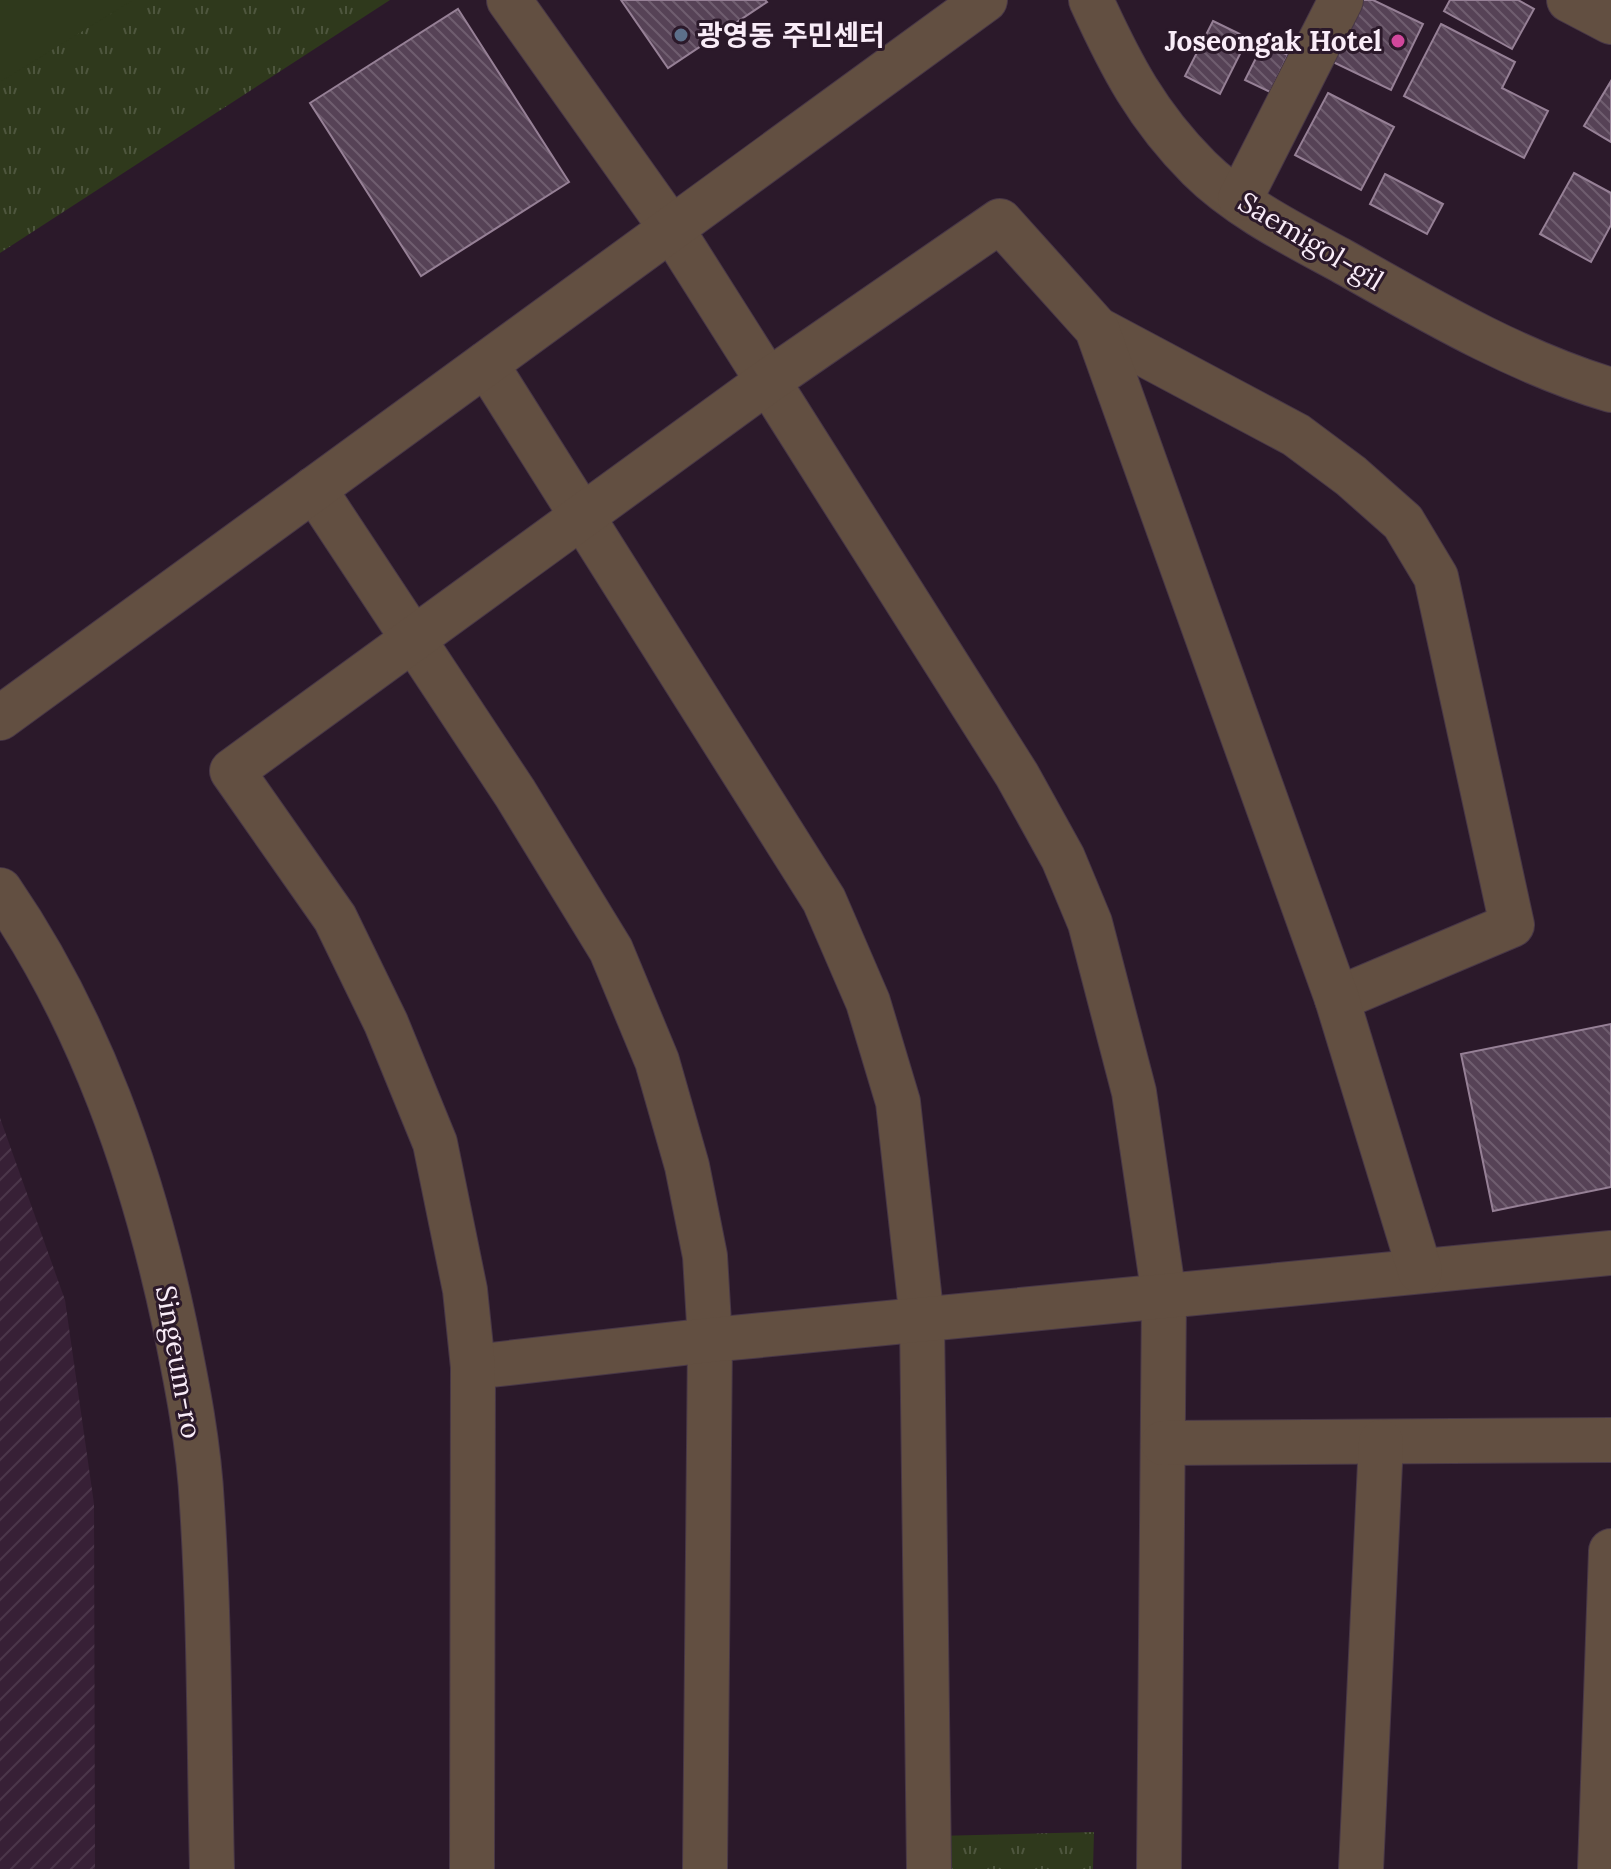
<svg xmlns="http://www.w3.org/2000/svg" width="1611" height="1869" viewBox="0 0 1611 1869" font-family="Lora,'Noto Sans KR',serif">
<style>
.industrial{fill:url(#industrial-furrows)}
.grass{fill:url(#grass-tufts)}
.garden{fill:#2f391c}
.building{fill:url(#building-back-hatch);stroke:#968096;stroke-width:2}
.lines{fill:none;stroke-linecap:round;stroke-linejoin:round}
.minor-casing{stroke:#483747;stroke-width:46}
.minor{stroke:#624f41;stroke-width:44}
.service-dot{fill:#5c6f8a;stroke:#2b192a;stroke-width:3}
.hotel-dot{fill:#d1479c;stroke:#2b192a;stroke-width:3}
.labels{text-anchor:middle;stroke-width:6;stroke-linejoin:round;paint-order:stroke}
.poi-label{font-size:28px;font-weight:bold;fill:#f9ecf8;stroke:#2b192a;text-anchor:start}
.street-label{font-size:28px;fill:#f9ecf8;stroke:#2b192a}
</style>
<defs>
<pattern id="industrial-furrows" width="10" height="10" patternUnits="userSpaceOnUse" patternTransform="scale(2)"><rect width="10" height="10" fill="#372036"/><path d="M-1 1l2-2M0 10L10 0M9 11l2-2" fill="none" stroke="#4b364a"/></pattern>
<pattern id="grass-tufts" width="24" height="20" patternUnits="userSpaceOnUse" patternTransform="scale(2)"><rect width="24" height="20" fill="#2f391c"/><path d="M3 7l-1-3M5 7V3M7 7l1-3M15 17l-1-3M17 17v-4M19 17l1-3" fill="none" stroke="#4e563e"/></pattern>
<pattern id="building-back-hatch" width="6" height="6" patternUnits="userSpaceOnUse" patternTransform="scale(2)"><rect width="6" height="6" fill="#564256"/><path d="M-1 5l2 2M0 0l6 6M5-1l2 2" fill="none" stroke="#6f5d6f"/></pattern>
</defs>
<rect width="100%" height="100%" fill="#2b192a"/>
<path class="industrial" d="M0,1118L65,1300L94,1504L95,1869H0Z"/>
<g class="grass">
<path d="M0,0H390L0,253Z"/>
<path d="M1094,1832L1093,1869H936L935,1836Z"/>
</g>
<path class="garden" d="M0,0H133L0,82Z"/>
<g class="building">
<path d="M621,0H765L767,2L668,68Z"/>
<path d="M1363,0H1373L1423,24L1391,90L1333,62Z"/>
<path d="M1450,0H1518L1534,9L1512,49L1444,11Z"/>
<path d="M458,9L569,182L421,276L310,103Z"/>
<path d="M1213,21L1248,38L1220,94L1185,76Z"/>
<path d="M1441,24L1515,62L1502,88L1548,111L1524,158L1404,96Z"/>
<path d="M1263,44L1288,55L1270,92L1245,80Z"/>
<path d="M1611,81V142L1584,126Z"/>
<path d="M1328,93L1394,127L1361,190L1295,155Z"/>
<path d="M1574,173L1611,193V225L1591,262L1540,234Z"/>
<path d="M1385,174L1443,204L1427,234L1370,204Z"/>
<path d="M1611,1024V1187L1493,1211L1461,1054Z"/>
</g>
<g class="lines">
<g class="minor-casing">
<g id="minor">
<path d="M509,0L671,228L1017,775L1063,858L1090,923L1134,1092L1164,1296L1159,1869"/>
<path d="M1091,0C1121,66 1147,116 1199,168C1238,207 1294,235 1342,261C1427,309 1517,362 1611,390"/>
<path d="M1569,0L1611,22"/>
<path d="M1240,199L1341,0"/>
<path d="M1097,329L1296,435L1351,476L1403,522L1436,577L1512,925L1337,999"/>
<path d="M486,364L824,900L868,1002L898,1102L922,1320L929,1869"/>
<path d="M314,489L515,793L611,950L657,1061L687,1166L705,1256L710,1340L705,1869"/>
<path d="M0,718L985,0"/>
<path d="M0,890C90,1021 142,1171 175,1326C187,1384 199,1445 202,1505C210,1626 209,1748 212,1869"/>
<path d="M473,1367L710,1340L1611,1253"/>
<path d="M1163,1443L1611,1440"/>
<path d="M472,1869L473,1367L465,1290L435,1143L386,1023L335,918L232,771L768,381L1000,221L1097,329L1337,999L1420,1271"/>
<path d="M1361,1869L1381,1442"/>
<path d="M1600,1869L1611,1551"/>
</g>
</g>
<use href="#minor" class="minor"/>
</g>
<circle class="service-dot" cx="681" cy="35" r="8"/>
<circle class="hotel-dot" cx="1398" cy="41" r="8"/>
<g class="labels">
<g class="poi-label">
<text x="697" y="45">광영동 주민센터</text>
<text x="1382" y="51" text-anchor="end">Joseongak Hotel</text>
</g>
<g class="street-label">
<text transform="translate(1311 241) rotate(31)" y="10">Saemigol-gil</text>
<text transform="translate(179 1362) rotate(80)" y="10">Singeum-ro</text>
</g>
</g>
</svg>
